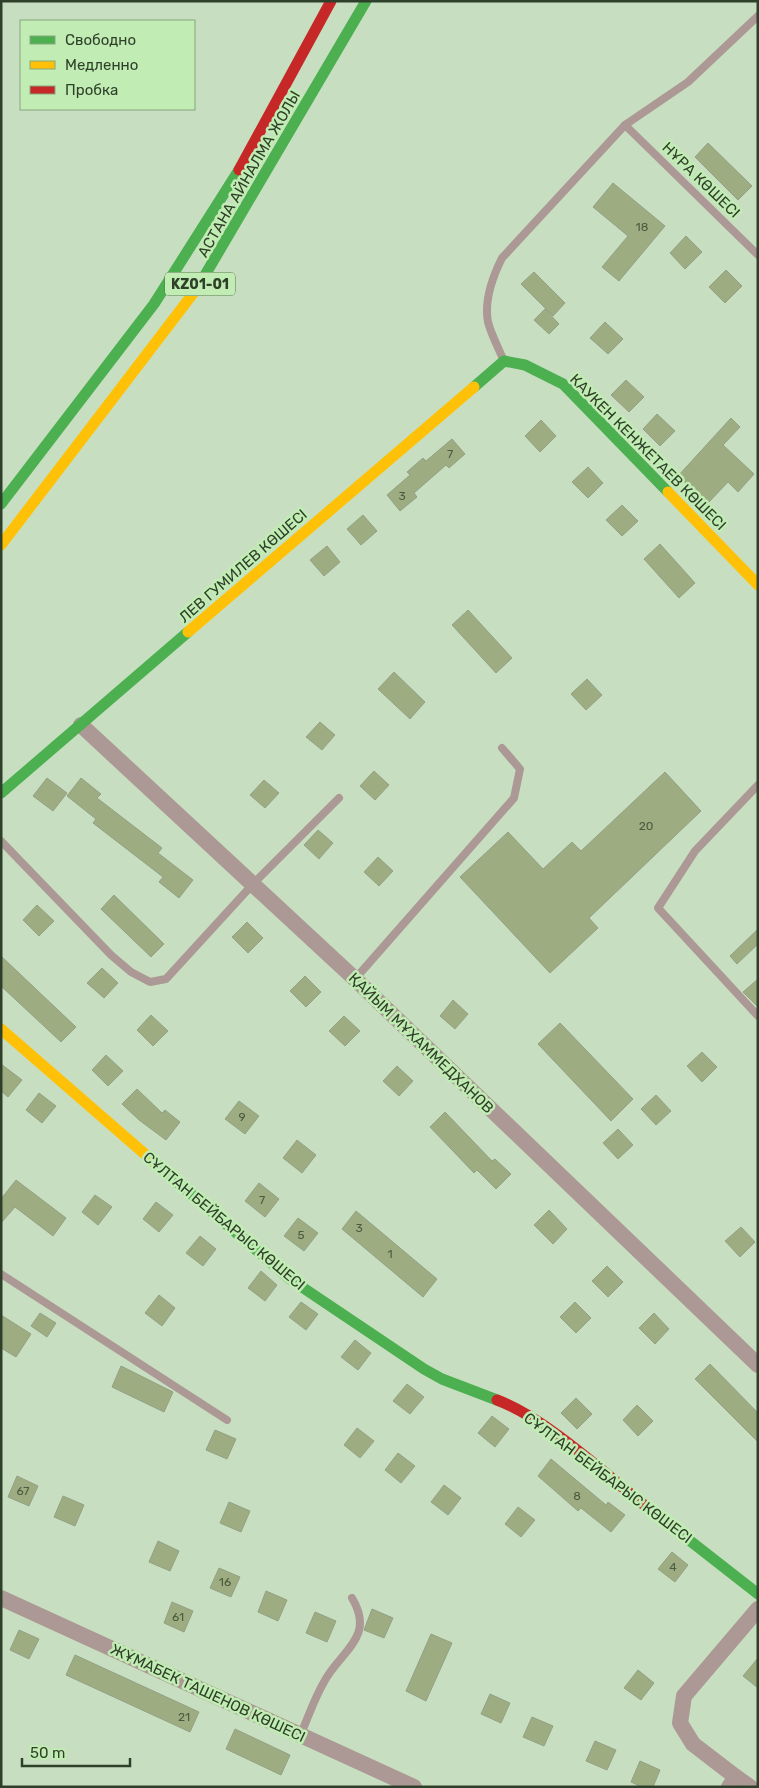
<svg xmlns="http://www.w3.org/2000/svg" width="759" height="1788" viewBox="0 0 759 1788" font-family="Rubik,sans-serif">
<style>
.building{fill:#9ead81;stroke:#93a086}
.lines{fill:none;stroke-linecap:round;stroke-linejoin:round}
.lane{stroke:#ac9894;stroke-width:8}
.street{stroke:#ac9894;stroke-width:16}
.fast{stroke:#4caf50;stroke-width:11}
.slow{stroke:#ffc107;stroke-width:11}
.jam{stroke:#c62828;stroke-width:11}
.labels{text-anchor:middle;stroke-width:5;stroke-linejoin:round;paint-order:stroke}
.number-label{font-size:12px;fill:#4b5b40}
.shield{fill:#c1ecb3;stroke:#5b7453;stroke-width:1}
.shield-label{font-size:14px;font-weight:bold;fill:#2f402a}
.street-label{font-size:15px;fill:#2f402a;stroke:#c1ecb3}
</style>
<rect width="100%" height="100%" fill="#c7dfc0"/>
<g class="building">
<path d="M708,143L752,186L738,200L695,157Z"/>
<path d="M613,183L665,226L619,281L602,267L628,236L593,207Z"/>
<path d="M686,236L702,252L685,269L670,253Z"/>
<path d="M726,270L742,286L725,303L709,287Z"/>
<path d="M534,272L565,303L553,316L521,284Z"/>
<path d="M545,309L559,324L549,334L534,320Z"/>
<path d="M605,322L623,339L608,354L590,338Z"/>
<path d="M626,380L644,397L629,412L611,395Z"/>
<path d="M657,414L675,431L660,446L643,429Z"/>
<path d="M731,418L740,427L723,445L754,474L738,492L728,482L708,503L678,476Z"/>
<path d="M541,420L556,436L540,452L525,436Z"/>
<path d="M452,439L465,454L449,468L446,465L414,493L417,497L400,511L387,495L410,475L407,472L423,458L426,461Z"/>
<path d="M588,467L603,483L588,498L572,482Z"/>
<path d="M622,505L638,521L622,536L606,520Z"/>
<path d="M363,515L377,531L361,545L347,529Z"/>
<path d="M660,544L695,583L679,598L644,559Z"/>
<path d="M327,546L340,562L324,576L310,560Z"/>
<path d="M468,610L512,658L496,673L452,625Z"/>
<path d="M394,672L425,702L410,719L378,689Z"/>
<path d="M587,679L602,695L586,710L571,694Z"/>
<path d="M320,722L335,735L322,750L306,737Z"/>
<path d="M374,771L389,785L375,800L360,786Z"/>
<path d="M665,772L701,811L589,918L598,928L550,973L460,877L508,832L543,869L572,842L581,851Z"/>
<path d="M47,778L67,793L53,811L33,796Z"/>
<path d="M81,778L101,794L97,798L162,848L158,853L193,880L179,898L159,882L163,877L93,823L96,819L67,796Z"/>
<path d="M264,780L279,793L265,808L250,795Z"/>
<path d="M318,830L333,843L319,859L304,845Z"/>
<path d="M378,857L393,871L379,886L364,872Z"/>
<path d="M114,895L164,944L151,957L101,909Z"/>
<path d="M37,905L54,921L39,936L23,920Z"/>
<path d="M247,922L263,938L248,953L232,937Z"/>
<path d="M758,929V944L737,964L730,956Z"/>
<path d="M1,956L76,1027L61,1042L1,986Z"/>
<path d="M102,968L118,983L104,998L87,983Z"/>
<path d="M305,976L321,992L306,1007L290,991Z"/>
<path d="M758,979V1007L743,992Z"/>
<path d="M453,1000L468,1014L455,1029L440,1016Z"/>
<path d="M151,1015L168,1031L153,1046L137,1030Z"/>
<path d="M344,1016L360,1031L345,1046L329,1031Z"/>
<path d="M560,1023L633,1099L611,1121L538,1044Z"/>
<path d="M702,1052L717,1067L702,1082L687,1066Z"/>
<path d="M106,1055L123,1071L108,1086L92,1070Z"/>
<path d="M1,1064L22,1080L8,1097L1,1091Z"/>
<path d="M397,1066L413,1081L399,1096L383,1081Z"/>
<path d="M137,1089L162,1113L165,1110L180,1122L166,1140L139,1120L122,1104Z"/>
<path d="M39,1093L56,1106L42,1123L26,1110Z"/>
<path d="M656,1095L671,1111L656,1125L641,1109Z"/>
<path d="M239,1101L259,1116L245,1134L225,1119Z"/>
<path d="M445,1112L492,1161L495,1159L511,1174L496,1189L477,1170L474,1173L430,1127Z"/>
<path d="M618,1129L633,1145L618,1159L603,1143Z"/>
<path d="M297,1140L316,1155L302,1173L283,1158Z"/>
<path d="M16,1180L66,1218L53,1236L15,1207L1,1223V1199Z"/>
<path d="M259,1183L279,1199L265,1217L245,1201Z"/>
<path d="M95,1195L112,1207L98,1225L82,1212Z"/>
<path d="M156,1202L173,1215L159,1232L143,1219Z"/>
<path d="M549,1210L567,1229L553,1244L534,1225Z"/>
<path d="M356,1211L437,1279L423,1297L342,1229Z"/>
<path d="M298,1218L318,1233L304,1251L284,1236Z"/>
<path d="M741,1227L755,1242L740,1257L725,1241Z"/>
<path d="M200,1236L216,1249L203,1266L186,1253Z"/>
<path d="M607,1266L623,1282L608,1297L592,1281Z"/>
<path d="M261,1271L277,1285L265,1301L248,1288Z"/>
<path d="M159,1295L175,1308L162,1326L145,1313Z"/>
<path d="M301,1302L318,1314L306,1330L289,1317Z"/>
<path d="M575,1302L591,1318L576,1333L560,1317Z"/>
<path d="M40,1313L56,1323L47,1337L31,1326Z"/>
<path d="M654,1313L669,1329L655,1344L639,1328Z"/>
<path d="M1,1315L31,1334L16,1357L1,1348Z"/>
<path d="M355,1340L371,1353L358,1370L341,1357Z"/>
<path d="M710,1364L758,1413V1442L695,1379Z"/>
<path d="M121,1366L173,1392L164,1412L112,1387Z"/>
<path d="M407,1384L424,1397L410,1414L393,1401Z"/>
<path d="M576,1398L592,1414L577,1429L561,1413Z"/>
<path d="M637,1405L653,1421L638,1436L623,1420Z"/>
<path d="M492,1416L509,1429L495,1447L478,1433Z"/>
<path d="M357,1428L374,1441L360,1458L344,1445Z"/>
<path d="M215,1430L236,1439L227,1459L206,1450Z"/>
<path d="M398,1453L415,1466L401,1483L385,1470Z"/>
<path d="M551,1459L606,1505L608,1502L625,1515L611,1532L581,1508L578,1511L538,1476Z"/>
<path d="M17,1476L38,1486L29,1506L8,1497Z"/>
<path d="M444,1485L461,1498L448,1515L431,1502Z"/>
<path d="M63,1496L84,1505L75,1526L54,1517Z"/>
<path d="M229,1502L250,1511L241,1532L220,1523Z"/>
<path d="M518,1507L535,1520L521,1537L505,1524Z"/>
<path d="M158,1541L179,1551L170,1571L149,1562Z"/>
<path d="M672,1552L688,1565L675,1582L658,1569Z"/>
<path d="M219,1568L240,1577L231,1597L210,1588Z"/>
<path d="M266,1591L287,1600L278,1621L258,1612Z"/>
<path d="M172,1602L193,1611L184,1632L164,1623Z"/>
<path d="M372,1609L393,1618L384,1638L364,1630Z"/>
<path d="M315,1612L336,1621L327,1642L306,1633Z"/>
<path d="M19,1630L39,1639L29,1659L10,1650Z"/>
<path d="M431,1634L452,1643L426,1701L406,1691Z"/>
<path d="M75,1655L199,1712L190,1732L66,1675Z"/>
<path d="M758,1658V1688L743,1676Z"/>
<path d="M638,1670L654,1683L641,1700L624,1688Z"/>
<path d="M490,1694L510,1703L501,1723L481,1714Z"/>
<path d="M532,1717L553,1726L544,1746L523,1737Z"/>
<path d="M235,1729L290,1755L281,1775L226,1749Z"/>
<path d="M595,1741L616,1750L607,1770L586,1761Z"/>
<path d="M640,1761L660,1770L653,1787H642L631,1782Z"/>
</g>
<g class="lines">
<g class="lane">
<path d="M625,125L758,255"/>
<path d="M503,359C498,347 491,334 488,322C484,301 493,276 502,258L625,125L688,82L758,16"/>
<path d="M758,785L695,851L658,908L758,1016"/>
<path d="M1,841L111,955L131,972L150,982L166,979L253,884L339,798"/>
<path d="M355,979L514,798L520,769L502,748"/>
<path d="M1,1274L227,1420"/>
<path d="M300,1736C308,1718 314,1699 324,1682C340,1651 376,1638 352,1598"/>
</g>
<g class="street">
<path d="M81,725L355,979L758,1365"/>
<path d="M1,1598L414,1787"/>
<path d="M736,1777L750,1787"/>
<path d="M729,1787L736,1777L693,1744L680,1723L684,1696L758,1609"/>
</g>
<g class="fast">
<path d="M198,287L366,1"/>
<path d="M474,387L504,361L525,365L563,384L668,492"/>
<path d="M1,504L154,304L239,170"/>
<path d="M1,793L188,632"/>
<path d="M154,1162L290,1279L424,1369L442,1379L497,1400"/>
<path d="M643,1504L758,1594"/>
</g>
<g class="slow">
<path d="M668,492L758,585"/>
<path d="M1,545L198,287"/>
<path d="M188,632L474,387"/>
<path d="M1,1029L154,1162"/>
</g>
<g class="jam">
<path d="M239,170L331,1"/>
<path d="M497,1400C545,1418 602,1471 643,1504"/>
</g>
</g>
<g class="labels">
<g class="number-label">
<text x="642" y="231">18</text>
<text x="450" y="458">7</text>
<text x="402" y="500">3</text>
<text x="646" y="830">20</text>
<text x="242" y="1121">9</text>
<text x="262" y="1204">7</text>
<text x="359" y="1232">3</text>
<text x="301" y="1239">5</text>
<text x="390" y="1258">1</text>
<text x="23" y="1495">67</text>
<text x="577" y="1500">8</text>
<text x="673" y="1571">4</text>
<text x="225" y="1586">16</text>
<text x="178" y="1621">61</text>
<text x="184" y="1721">21</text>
</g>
<rect class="shield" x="165" y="272.5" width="70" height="23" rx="4"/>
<g class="shield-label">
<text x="200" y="289">KZ01-01</text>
</g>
<g class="street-label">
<text transform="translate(249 174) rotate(-60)" y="5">АСТАНА АЙНАЛМА ЖОЛЫ</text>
<text transform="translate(701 180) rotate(44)" y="5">НҰРА КӨШЕСІ</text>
<text transform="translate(648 452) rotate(45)" y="5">КАУКЕН КЕНЖЕТАЕВ КӨШЕСІ</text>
<text transform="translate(243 566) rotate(-41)" y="5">ЛЕВ ГУМИЛЕВ КӨШЕСІ</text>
<text transform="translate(421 1043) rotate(44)" y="5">ҚАЙЫМ МҰХАММЕДХАНОВ</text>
<text transform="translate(224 1221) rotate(40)" y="5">СҰЛТАН БЕЙБАРЫС КӨШЕСІ</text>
<text transform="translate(608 1478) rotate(37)" y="5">СҰЛТАН БЕЙБАРЫС КӨШЕСІ</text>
<text transform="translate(208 1693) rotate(25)" y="5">ЖҰМАБЕК ТАШЕНОВ КӨШЕСІ</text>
</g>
</g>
<rect width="759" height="1788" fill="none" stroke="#2f402a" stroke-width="5"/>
<rect x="20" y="20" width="175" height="90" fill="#c1ecb3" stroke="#87a77c"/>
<rect x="30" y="36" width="25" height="8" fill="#4caf50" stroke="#87a77c"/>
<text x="65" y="45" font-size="15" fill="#2f402a">Свободно</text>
<rect x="30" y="61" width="25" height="8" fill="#ffc107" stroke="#87a77c"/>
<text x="65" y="70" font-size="15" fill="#2f402a">Медленно</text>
<rect x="30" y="86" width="25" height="8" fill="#c62828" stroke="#87a77c"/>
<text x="65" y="95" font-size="15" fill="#2f402a">Пробка</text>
<path d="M22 1758v8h108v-8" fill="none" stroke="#2f402a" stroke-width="2.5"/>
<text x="30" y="1758" font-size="15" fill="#2f402a" stroke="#c1ecb3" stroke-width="4" paint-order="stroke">50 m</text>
</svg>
